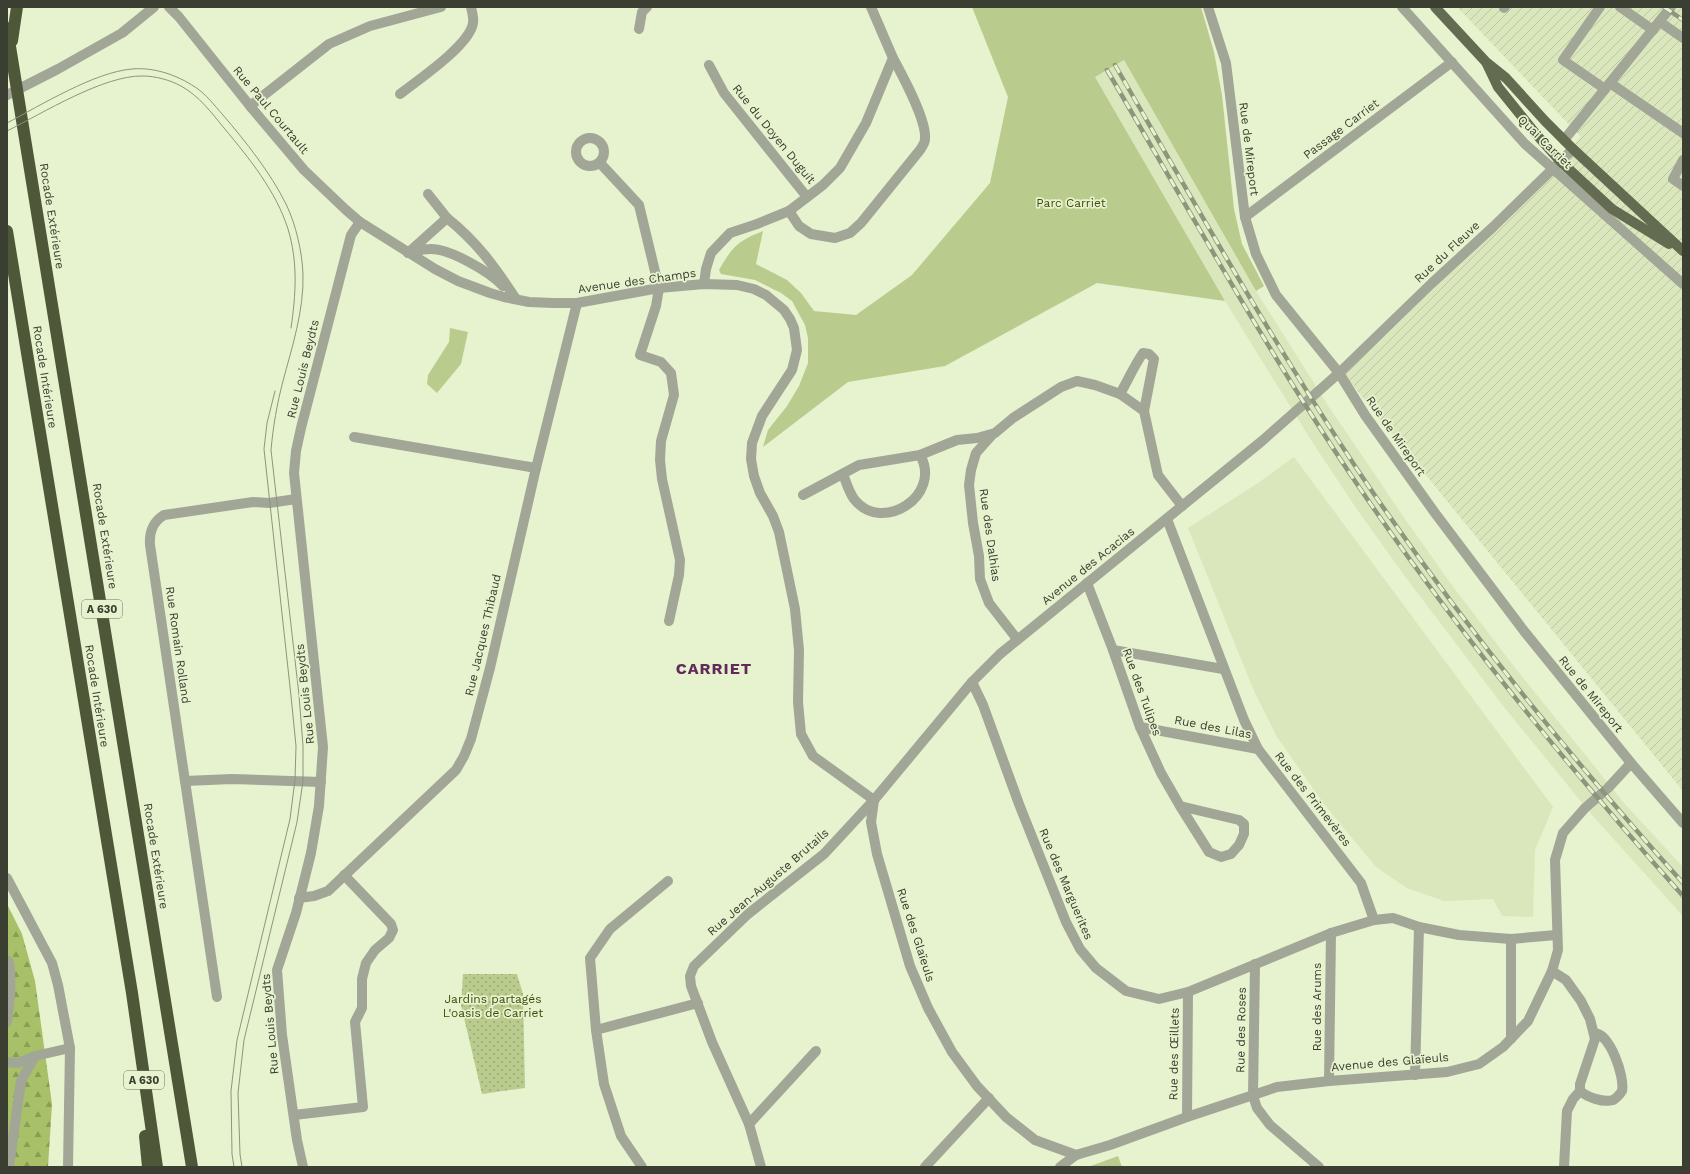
<svg xmlns="http://www.w3.org/2000/svg" width="1690" height="1174" viewBox="0 0 1690 1174" font-family="'Work Sans',sans-serif">
<style>
.built{fill:#dae7bc}
.industrial{fill:url(#industrial-furrows)}
.grass{fill:url(#grass-dots)}
.forest{fill:url(#forest-firs)}
.park{fill:#bacc8d}
.lines{fill:none;stroke-linecap:round;stroke-linejoin:round}
.minor{stroke:#a1a697;stroke-width:10}
.major{stroke:#636c51;stroke-width:10}
.highway{stroke:#4e5738;stroke-width:12}
.tram{stroke:#8d957c;stroke-width:1}
.rail-casing{stroke:#8d957c;stroke-width:4.5}
.rail{stroke:#e7f2ce;stroke-width:3;stroke-dasharray:9;stroke-linecap:butt}
.labels{text-anchor:middle;stroke-width:3.5;stroke-linejoin:round;paint-order:stroke}
.shield{fill:#e7f2ce;stroke:#6f7560;stroke-width:1}
.shield-label{font-size:11px;font-weight:bold;fill:#3b3f31}
.street-label{font-size:12px;fill:#3b3f31;stroke:#e7f2ce}
.park-label{font-size:12px;fill:#3e4c08;stroke:#e7f2ce}
.district-label{font-size:16px;font-weight:bold;letter-spacing:1px;fill:#602b5a;stroke:#e7f2ce}
</style>
<defs>
<pattern id="industrial-furrows" width="10" height="10" patternUnits="userSpaceOnUse"><rect width="10" height="10" fill="#dae7bc"/><path d="M-1 1l2-2M0 10L10 0M9 11l2-2" fill="none" stroke="#bcc7a2"/></pattern>
<pattern id="grass-dots" width="8" height="8" patternUnits="userSpaceOnUse"><rect width="8" height="8" fill="#bacc8d"/><path d="M2 2h.1M6 6h.1" fill="none" stroke="#98a774" stroke-width="1.8" stroke-linecap="round"/></pattern>
<pattern id="forest-firs" width="22" height="20" patternUnits="userSpaceOnUse"><rect width="22" height="20" fill="#a8c067"/><path d="M5 1l3.5 6h-7zM16 11l3.5 6h-7z" fill="#8a9d55"/></pattern>
</defs>
<rect width="100%" height="100%" fill="#e7f2ce"/>
<g class="built">
<path d="M1124,60L1256,291L1329,407L1405,519L1451,584L1516,669L1624,803L1683,867V916L1592,815L1504,707L1404,575L1356,508L1311,440L1225,301L1095,77Z"/>
<path d="M1294,457L1553,807L1535,850L1533,917L1502,916L1493,899L1444,901L1407,888L1376,867L1324,804L1277,737L1254,691L1188,528L1258,483Z"/>
</g>
<path class="industrial" d="M1457,7H1683V791L1338,367L1581,137Z"/>
<path class="grass" d="M463,974H517L523,994L525,1088L482,1094L461,1005Z"/>
<path class="forest" d="M7,904L22,934L35,981L52,1104L48,1167H7Z"/>
<g class="park">
<path d="M972,7H1201L1214,52L1222,95L1234,209L1242,244L1264,286L1256,291L1124,60L1095,77L1225,301L1097,283L945,366L848,382L763,447L768,430L787,406L799,386L808,363V338L805,325L792,301L781,293L755,280L721,274L719,270C733,246 738,241 763,231L756,264L787,280L801,293L814,311L856,315L912,275L990,183L1008,97Z"/>
<path d="M450,328L468,332L461,364L437,393L427,384L428,375L449,342Z"/>
<path d="M1118,1156L1122,1167H1088Z"/>
</g>
<g class="lines">
<g class="minor">
<path d="M169,7L179,17L250,106L304,170L346,210L360,222L435,269L458,281L490,293L504,297L529,302L553,303H577L659,288L704,284L737,285L754,289L766,295L784,310L790,319L794,328L797,350L792,370L762,416L752,443L751,459L754,476L760,493L773,516L779,532L795,609L799,650L798,702L801,734L813,756L874,800"/>
<path d="M1208,7L1226,63L1245,217L1256,254L1276,295L1339,373L1365,415L1435,513L1524,631L1631,763L1683,823"/>
<path d="M1402,7L1525,144L1683,284"/>
<path d="M1600,7L1563,60L1605,89"/>
<path d="M1620,7L1653,30"/>
<path d="M1504,8L1505,7"/>
<path d="M1660,22L1683,38"/>
<path d="M639,29L642,12L647,7"/>
<path d="M709,65L724,93L807,197"/>
<path d="M1610,83L1683,133"/>
<path d="M400,94C418,80 470,45 473,23C474,18 472,12 471,7"/>
<path d="M7,95L58,69L122,33L154,7"/>
<path d="M250,106L329,44L370,26L441,7"/>
<circle cx="590" cy="152" r="14"/>
<path d="M1564,140L1671,7"/>
<path d="M1683,160L1673,179L1683,186"/>
<path d="M600,163L639,205L659,288L656,306L640,355L661,362L671,373L674,395L661,441L660,460L662,479L680,560L679,575L669,621"/>
<path d="M428,194L447,218"/>
<path d="M789,211L799,226L811,234L835,238L850,233L861,223L920,150C922,147 925,143 925,139C927,120 902,75 893,58"/>
<path d="M1245,217L1452,62"/>
<path d="M408,253L447,218C477,242 495,267 516,299"/>
<path d="M408,253C415,251 423,249 430,249C449,248 490,272 503,286"/>
<path d="M704,284L706,269L711,253L730,233L757,224L789,211L823,185L840,168L866,123L893,58L871,7"/>
<path d="M1120,394C1128,380 1134,366 1143,353L1149,354L1154,359L1144,411"/>
<path d="M993,434L976,453L971,470L969,485L973,523L979,556L980,579L989,603L1017,639"/>
<path d="M354,437L536,468"/>
<path d="M843,474C846,482 849,492 854,499C882,535 943,495 920,455"/>
<path d="M803,495L859,465L920,455L957,440L977,438L995,433L1013,418L1061,387L1077,381L1095,385L1120,394L1144,411L1158,475L1182,506"/>
<path d="M296,499L269,503L253,502L164,515C153,522 149,531 150,545L185,781L232,779L321,782"/>
<path d="M1167,519L1244,720L1258,749L1361,883L1374,920"/>
<path d="M1087,583L1113,650L1140,727L1161,773L1180,806L1209,852L1221,857L1231,854L1239,845L1244,834V824L1239,820L1180,806"/>
<path d="M1113,650L1223,669"/>
<path d="M972,682L983,705L1019,804L1066,922L1080,949L1096,968L1126,991L1159,999L1188,992L1331,933L1374,920L1393,918L1419,927L1459,935L1511,939L1556,935"/>
<path d="M1140,727L1258,749"/>
<path d="M185,781L217,997"/>
<path d="M874,800L871,822L877,854L910,966L928,1008L952,1052L977,1086L1006,1117L1035,1140L1076,1155"/>
<path d="M7,878L52,963L58,985L70,1048L68,1167"/>
<path d="M299,898L314,896L328,891L456,770L464,756L471,739L490,668L536,468L577,303"/>
<path d="M1511,939V1039"/>
<path d="M7,961L9,962C12,982 10,1002 7,1022"/>
<path d="M1255,964L1253,1096L1257,1108L1270,1125L1319,1167"/>
<path d="M1552,971L1566,980L1581,1001L1590,1019L1595,1039L1580,1084V1091C1587,1097 1603,1103 1613,1100C1617,1098 1620,1094 1622,1091C1625,1077 1610,1033 1594,1033"/>
<path d="M596,1030L698,1003"/>
<path d="M7,1062L18,1063L35,1056"/>
<path d="M1415,1075L1419,927"/>
<path d="M1329,1081L1331,933"/>
<path d="M294,1115L363,1107L355,1022L362,1008V979L366,963L375,950L389,938L393,930L391,924L344,875"/>
<path d="M1187,1117L1188,992"/>
<path d="M749,1124L816,1051"/>
<path d="M9,1167L21,1081L35,1056L70,1048"/>
<path d="M303,1167L297,1140L282,1035L277,970L296,913L311,853L319,806L323,747L294,473L296,451L301,428L351,235L360,222"/>
<path d="M642,1167L621,1136L604,1084L596,1030L590,958L610,929L668,881"/>
<path d="M761,1167L749,1124L712,1042L691,986L690,976L694,966L748,914L824,854L874,800L972,682L1000,654L1262,441L1339,373L1432,283L1493,227L1573,149"/>
<path d="M925,1167L989,1098"/>
<path d="M1060,1167L1076,1155L1110,1145L1187,1117L1277,1087L1329,1081L1447,1072L1479,1064L1503,1047L1528,1021L1552,971L1558,950L1555,860L1563,833L1585,808L1608,788L1631,763"/>
<path d="M1564,1167L1567,1111L1573,1099L1580,1091"/>
</g>
<g class="major">
<path d="M1435,7L1486,62L1506,78L1545,121L1573,149L1683,251"/>
<path d="M1487,64L1498,87L1535,133L1560,161L1612,209L1669,244"/>
</g>
<g class="highway">
<path d="M7,28L192,1167"/>
<path d="M12,41L17,7"/>
<path d="M7,231L132,993L157,1167"/>
<path d="M145,1136L148,1167"/>
</g>
<g class="tram">
<path d="M7,123C41,105 95,72 132,69C154,67 177,75 195,87C206,94 214,105 223,115C246,142 270,172 286,204C296,225 302,251 303,274C304,311 292,347 283,381C277,404 273,427 271,450L299,695L303,746V781L297,822L244,1040L238,1093L240,1154L242,1167"/>
<path d="M7,131C43,113 104,75 143,76C155,76 170,80 181,86C199,96 211,112 224,128C249,158 276,191 288,229C298,262 296,294 291,328"/>
<path d="M234,1167L232,1154L231,1091L237,1040L290,819L295,780L296,746L291,696L264,449L267,423L275,391"/>
</g>
<g class="rail-casing">
<g id="rail">
<path d="M1664,7L1683,20"/>
<path d="M1115,65C1195,204 1274,345 1363,478C1460,621 1568,755 1683,883"/>
<path d="M1107,70C1189,210 1268,353 1359,487C1457,631 1567,766 1683,896"/>
</g>
</g>
<use href="#rail" class="rail"/>
</g>
<g class="labels">
<g class="shield">
<rect x="82" y="600" width="40" height="18" rx="3"/>
<rect x="124" y="1071" width="40" height="18" rx="3"/>
</g>
<g class="shield-label">
<text x="102" y="613">A 630</text>
<text x="144" y="1084">A 630</text>
</g>
<g class="street-label">
<text transform="translate(271 110) rotate(50)" y="4">Rue Paul Courtault</text>
<text transform="translate(1341 129) rotate(-37)" y="4">Passage Carriet</text>
<text transform="translate(774 134) rotate(51)" y="4">Rue du Doyen Duguit</text>
<text transform="translate(1545 142) rotate(44)" y="4">Quai Carriet</text>
<text transform="translate(1249 149) rotate(83)" y="4">Rue de Mireport</text>
<text transform="translate(52 216) rotate(81)" y="4">Rocade Extérieure</text>
<text transform="translate(1447 252) rotate(-43)" y="4">Rue du Fleuve</text>
<text transform="translate(637 281) rotate(-8)" y="4">Avenue des Champs</text>
<text transform="translate(303 369) rotate(-76)" y="4">Rue Louis Beydts</text>
<text transform="translate(45 377) rotate(81)" y="4">Rocade Intérieure</text>
<text transform="translate(1396 436) rotate(55)" y="4">Rue de Mireport</text>
<text transform="translate(990 535) rotate(82)" y="4">Rue des Dalhias</text>
<text transform="translate(105 536) rotate(81)" y="4">Rocade Extérieure</text>
<text transform="translate(1088 566) rotate(-39)" y="4">Avenue des Acacias</text>
<text transform="translate(483 635) rotate(-77)" y="4">Rue Jacques Thibaud</text>
<text transform="translate(178 645) rotate(82)" y="4">Rue Romain Rolland</text>
<text transform="translate(1142 692) rotate(70)" y="4">Rue des Tulipes</text>
<text transform="translate(305 694) rotate(-96)" y="4">Rue Louis Beydts</text>
<text transform="translate(1591 694) rotate(51)" y="4">Rue de Mireport</text>
<text transform="translate(97 696) rotate(81)" y="4">Rocade Intérieure</text>
<text transform="translate(1213 727) rotate(11)" y="4">Rue des Lilas</text>
<text transform="translate(1313 799) rotate(52)" y="4">Rue des Primevères</text>
<text transform="translate(156 856) rotate(81)" y="4">Rocade Extérieure</text>
<text transform="translate(768 882) rotate(-41)" y="4">Rue Jean-Auguste Brutails</text>
<text transform="translate(1066 884) rotate(67)" y="4">Rue des Marguerites</text>
<text transform="translate(916 935) rotate(72)" y="4">Rue des Glaïeuls</text>
<text transform="translate(1317 1007) rotate(-90)" y="4">Rue des Arums</text>
<text transform="translate(270 1024) rotate(-95)" y="4">Rue Louis Beydts</text>
<text transform="translate(1241 1030) rotate(-89)" y="4">Rue des Roses</text>
<text transform="translate(1174 1054) rotate(-89)" y="4">Rue des Œillets</text>
<text transform="translate(1390 1062) rotate(-5)" y="4">Avenue des Glaïeuls</text>
</g>
<g class="park-label">
<text x="1071" y="207">Parc Carriet</text>
<text x="493" y="1003">Jardins partagés<tspan x="493" dy="14">L'oasis de Carriet</tspan></text>
</g>
<g class="district-label">
<text x="714" y="674">CARRIET</text>
</g>
</g>
<rect width="1690" height="1174" fill="none" stroke="#3b3f31" stroke-width="16"/>
</svg>
